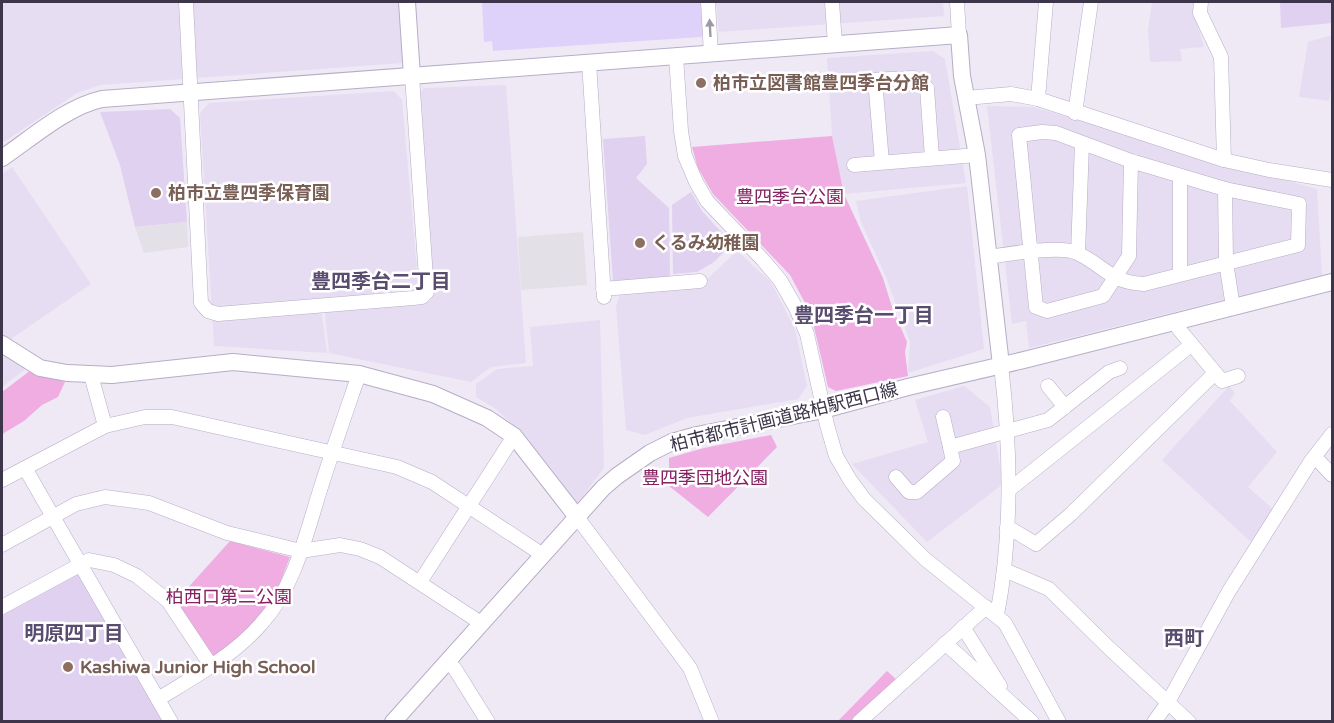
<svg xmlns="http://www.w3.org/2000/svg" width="1334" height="723" viewBox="0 0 1334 723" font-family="'Varela Round','Noto Sans JP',sans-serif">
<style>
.residential{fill:#e6ddf2}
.commercial{fill:#dfd2fa}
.education{fill:#e0d1f1}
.green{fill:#efade2}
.parking{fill:#e3e1e7}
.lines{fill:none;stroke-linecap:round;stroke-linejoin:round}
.minor-casing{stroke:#b6adc6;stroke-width:15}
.tertiary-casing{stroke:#b6adc6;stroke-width:18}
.minor{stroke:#fff;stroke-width:14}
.tertiary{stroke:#fff;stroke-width:16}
.oneway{fill:#9e9aa5}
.education-dot{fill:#8d6e63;stroke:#fff;stroke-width:2}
.labels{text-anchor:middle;stroke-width:5;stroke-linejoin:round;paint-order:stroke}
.education-label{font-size:18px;font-weight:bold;fill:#785e54;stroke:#fff;text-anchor:start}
.park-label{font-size:18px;fill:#852161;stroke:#fff}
.street-label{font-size:18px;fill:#3d364b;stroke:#fff}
.neighbourhood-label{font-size:20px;font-weight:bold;fill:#584c6f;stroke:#fff}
</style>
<rect width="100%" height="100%" fill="#efe9f6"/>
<g class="residential">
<path d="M2,2H401L403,61V63L100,85L77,93L2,143Z"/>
<path d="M716,2H943L944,16L719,32Z"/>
<path d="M1152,2H1193L1195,17L1204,47L1180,49L1182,61L1150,62L1148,30Z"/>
<path d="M1332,35V81L1329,101L1299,97L1308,42Z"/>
<path d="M933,51L945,59L966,183L844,194L832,136L827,58Z"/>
<path d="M506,85L526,363L491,367L471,382L329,353L325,312L430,301L419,95L424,88Z"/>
<path d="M394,91L402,100L418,281L411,289L320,301L327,353L214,346L200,113L209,103Z"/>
<path d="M987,106L1033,107L1317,189L1322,275L1029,348L1026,321L1012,324Z"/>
<path d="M12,167L91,284L8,341L2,337V174Z"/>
<path d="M967,186L984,349L908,373L910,342L886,277L861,222L856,201Z"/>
<path d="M737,251L771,282L795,329L807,386L798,399L687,418L645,435L626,430L616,306L621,292L702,284Z"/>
<path d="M600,320L604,468L576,505L523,434L496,409L476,397V384L497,369L533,366L530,327Z"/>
<path d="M2,352L27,368L2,387Z"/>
<path d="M964,386L990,407L1003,484L927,542L852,464L928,442L915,400Z"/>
<path d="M1229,386L1235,393L1230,401L1277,452L1248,487L1274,510L1251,542L1162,460Z"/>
</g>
<path class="commercial" d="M482,2H701L703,35L701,37L493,51L492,41L484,42Z"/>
<g class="education">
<path d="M1280,2H1332V23L1281,28Z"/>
<path d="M170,109L180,118L187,222L135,227L120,165L100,112Z"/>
<path d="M645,136L647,164L636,178L669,208L670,277L613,281L603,139Z"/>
<path d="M691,192L702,211L732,244L714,262L697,272L673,274L672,205Z"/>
<path d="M80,572L166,721H2V612Z"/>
</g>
<g class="green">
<path d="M832,136L844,194L883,278L892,307L907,342L905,352L908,376L836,391L828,387L811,314L790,275L713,194L698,168L692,147Z"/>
<path d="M31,370L65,382L58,397L42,405L24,421L4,433L2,436V392Z"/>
<path d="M771,435L777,447L708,517L669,486V458L704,448Z"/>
<path d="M230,541L290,557L273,601L260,617L214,659L193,626L175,602Z"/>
<path d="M887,671L898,681L854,721L837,722Z"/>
</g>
<g class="parking">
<path d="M187,222L188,247L144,253L135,227Z"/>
<path d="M583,232L587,285L521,290L518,237Z"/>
</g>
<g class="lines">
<g class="minor-casing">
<g id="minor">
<path d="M186,2L201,303L208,311L218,314L413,298L422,297L427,292L412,76"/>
<path d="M708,2L711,54"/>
<path d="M832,2L835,44"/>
<path d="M957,2L959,35"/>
<path d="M1201,2L1200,13L1221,57L1224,160"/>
<path d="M676,56L681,131L685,156L696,182L707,201L763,260L780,280L796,308L807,334L827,425L836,456L850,480L864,499L925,559L1005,623L1059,722"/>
<path d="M589,62L604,297"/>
<path d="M875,80L882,162"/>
<path d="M847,81L913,78L927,88L932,158"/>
<path d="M966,98L1011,94L1038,99L1224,160L1269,170L1332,180"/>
<path d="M1038,99L1046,2"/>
<path d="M1075,113L1091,2"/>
<path d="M854,165L977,155"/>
<path d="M1180,176V274"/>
<path d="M1225,189L1226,262L1233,307"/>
<path d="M1078,253L1082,144"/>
<path d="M988,257C1008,254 1061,245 1077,253C1105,266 1109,282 1144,284L1298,245L1299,204L1225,189L1131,161L1056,133L1042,132L1019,135L1036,307L1047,311L1103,296L1129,256L1131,161"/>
<path d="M603,289L700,281"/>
<path d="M1176,321L1178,328L1222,381L1238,376"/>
<path d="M91,375L105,426"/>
<path d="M1048,386L1065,407"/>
<path d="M943,417L950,447"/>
<path d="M1315,457L1332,475"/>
<path d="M25,468L171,722"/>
<path d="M896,477L909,492H917L953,461L950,447L1048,420L1109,372L1120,368"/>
<path d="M2,480L105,426L145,417H172L397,467L432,482L543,555"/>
<path d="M1010,489L1191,345"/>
<path d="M577,517L690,668L712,722"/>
<path d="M1007,528L1011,529L1036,544L1071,514L1215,373"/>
<path d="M2,545L76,504L105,497L149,503L227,533L301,551L340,545L360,549L380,557L481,623"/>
<path d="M1004,571L1009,572L1049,589L1109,648L1189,722"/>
<path d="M420,582L514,436"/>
<path d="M2,607L89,560L114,565L137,576L168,601L212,667"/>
<path d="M997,615C1013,532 1011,449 1001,365"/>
<path d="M963,627L1000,686"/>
<path d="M945,643L1032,722"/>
<path d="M447,661L455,669L488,722"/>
<path d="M158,699C194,677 233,656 261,624C295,587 306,534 321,487C333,449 346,412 359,374"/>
<path d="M859,722L986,607"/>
<path d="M1154,722L1167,704L1229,591L1311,461L1332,434"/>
</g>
</g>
<g class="tertiary-casing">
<g id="tertiary">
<path d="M407,2L412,76"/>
<path d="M2,158C32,138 66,107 102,99L959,35L962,76L977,155L1001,365"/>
<path d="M2,344L40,368L67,373L112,375L233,362L359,374L433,394L487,418L514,436L577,517"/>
<path d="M393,722L603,488L617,476L650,453L672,442L697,435L823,410L908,387L1024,360L1332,282"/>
</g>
</g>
<use href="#minor" class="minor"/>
<use href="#tertiary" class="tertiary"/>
</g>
<defs><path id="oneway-solid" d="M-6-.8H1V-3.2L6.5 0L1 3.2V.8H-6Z" transform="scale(1.5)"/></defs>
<use class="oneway" href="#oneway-solid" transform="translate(710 28) rotate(-93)"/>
<g class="education-dot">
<circle cx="701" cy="83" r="6"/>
<circle cx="156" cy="193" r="6"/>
<circle cx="640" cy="243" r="6"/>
<circle cx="68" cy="667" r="6"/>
</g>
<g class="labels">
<g class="education-label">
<text x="713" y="89">柏市立図書館豊四季台分館</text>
<text x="168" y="199">柏市立豊四季保育園</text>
<text x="652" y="249">くるみ幼稚園</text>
<text x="80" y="673">Kashiwa Junior High School</text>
</g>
<g class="park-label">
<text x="790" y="203">豊四季台公園</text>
<text x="705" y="484">豊四季団地公園</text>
<text x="229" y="603">柏西口第二公園</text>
</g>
<g class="street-label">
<text transform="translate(784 417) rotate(-14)" y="6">柏市都市計画道路柏駅西口線</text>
</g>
<g class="neighbourhood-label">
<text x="381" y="288">豊四季台二丁目</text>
<text x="864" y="322">豊四季台一丁目</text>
<text x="74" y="640">明原四丁目</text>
<text x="1184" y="645">西町</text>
</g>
</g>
<rect width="1334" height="723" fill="none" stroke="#3d364b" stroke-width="6"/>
</svg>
